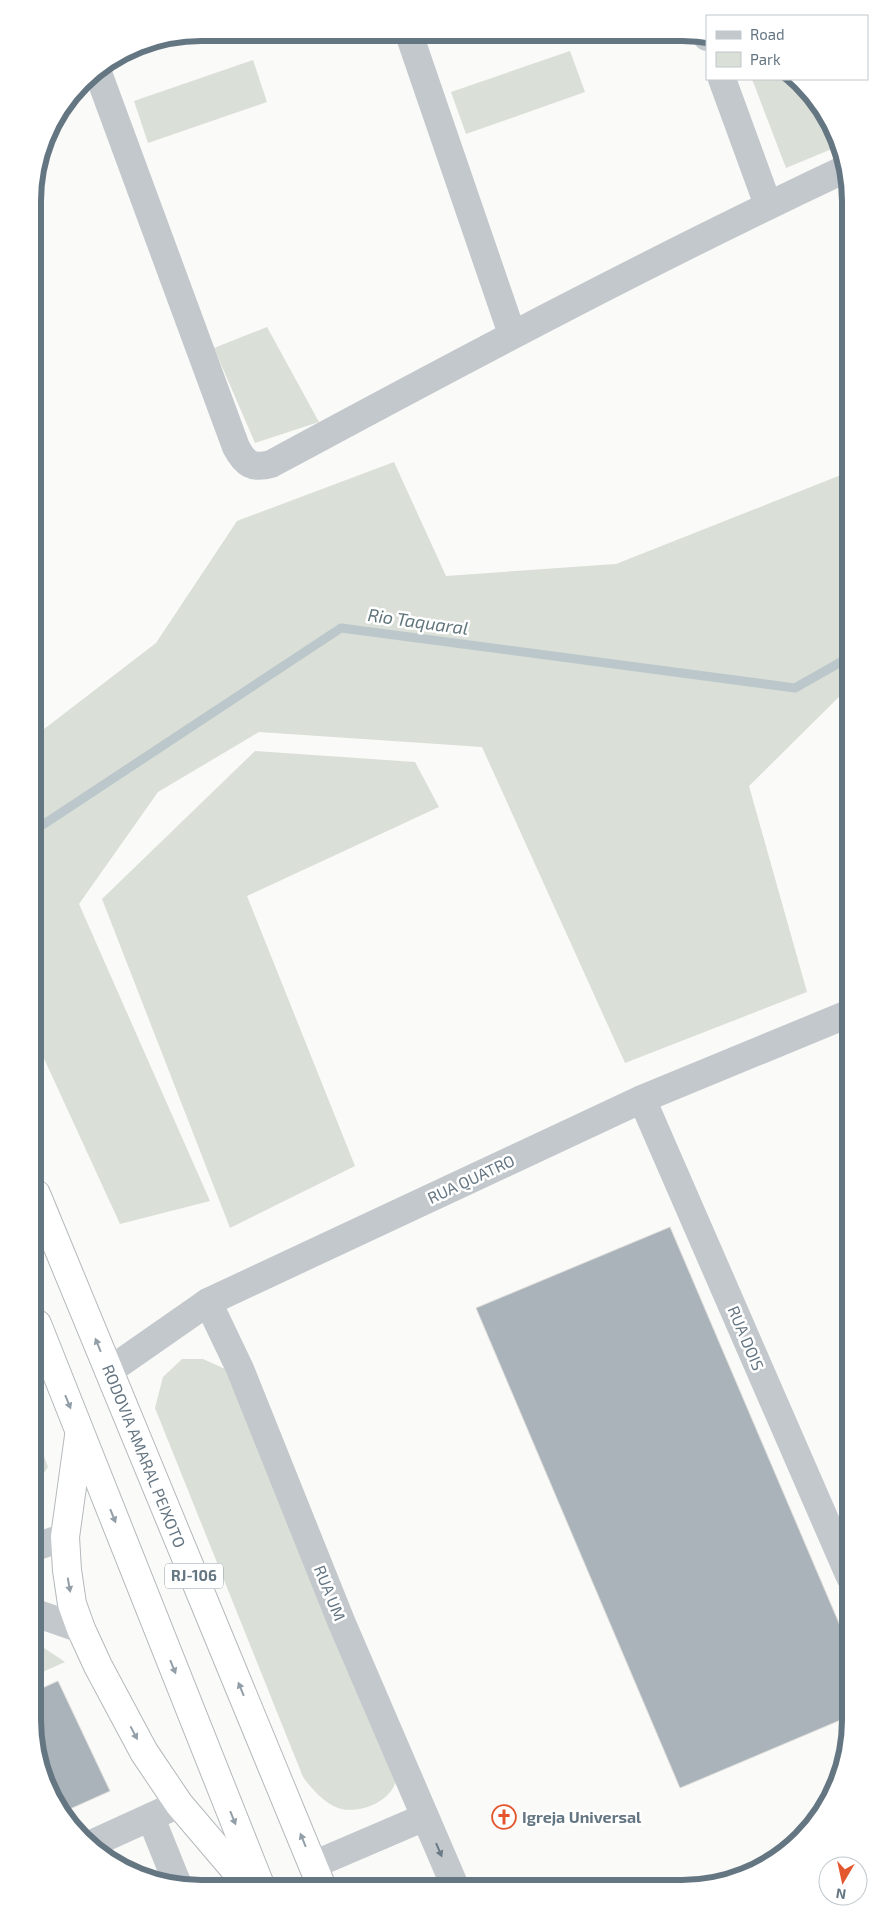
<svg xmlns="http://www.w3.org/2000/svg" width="883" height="1921" viewBox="0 0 883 1921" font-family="'Exo 2',sans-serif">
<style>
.green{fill:#dadfd7}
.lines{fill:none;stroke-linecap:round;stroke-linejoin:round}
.stream{stroke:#bbc7cb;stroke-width:9}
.building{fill:#aab3b9;stroke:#dcdcda}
.trunk-casing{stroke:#b4b9bd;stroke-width:30}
.minor{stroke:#c3c8cc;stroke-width:28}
.tertiary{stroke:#c3c8cc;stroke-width:28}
.trunk{stroke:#fff;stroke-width:28}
.oneway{fill:#939fa8}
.oneway2{fill:#6a7a87}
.labels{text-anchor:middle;stroke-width:5;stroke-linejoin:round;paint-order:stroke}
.shield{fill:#fff;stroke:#939fa8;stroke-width:1}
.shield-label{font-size:15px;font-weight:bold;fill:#657683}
.street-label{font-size:16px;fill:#657683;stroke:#fff}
.poi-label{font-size:16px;font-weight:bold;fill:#657683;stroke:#fff;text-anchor:start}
.water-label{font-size:18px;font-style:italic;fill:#60757c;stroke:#fff}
.rim{fill:none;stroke:#657683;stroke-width:6}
</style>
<rect width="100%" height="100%" fill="#fafaf8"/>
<g class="green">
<path d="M570,51L585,92L466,134L451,92Z"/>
<path d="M253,60L267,102L148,143L134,101Z"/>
<path d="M752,79H797L822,108L839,146L786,168Z"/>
<path d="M267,327L319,422L255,443L214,348Z"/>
<path d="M394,462L446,576L616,564L846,473L847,689L749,786L807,992L625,1063L482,747L259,732L158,792L79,904L210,1201L120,1224L36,1041L35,736L156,643L237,521Z"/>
<path d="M255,751L415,762L439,807L247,896L355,1166L230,1228L102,899Z"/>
<path d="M182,1359H203L234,1373L400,1758C398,1767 397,1781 393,1788C383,1805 356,1814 338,1808C324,1803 311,1788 303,1777L155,1408L163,1377Z"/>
<path d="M37,1437L48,1467L37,1483Z"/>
<path d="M38,1644L65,1662L38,1674Z"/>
</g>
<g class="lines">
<path class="stream" d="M35,830L341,628L795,688L846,659"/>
</g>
<g class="building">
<path d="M670,1227L850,1649V1716L680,1788L476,1308Z"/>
<path d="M58,1681L110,1791L61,1813L38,1764V1690Z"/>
</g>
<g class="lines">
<g class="trunk-casing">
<g id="trunk">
<path d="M36,1194L321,1885"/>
<path d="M37,1324L260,1885"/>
<path d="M79,1436L65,1537L67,1570L72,1604L81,1629L98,1666L144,1752L179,1804L248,1885"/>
</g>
</g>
<g class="minor">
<path d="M409,34L512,334"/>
<path d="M706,36L707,37"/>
<path d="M97,70L236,447C245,464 252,469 271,464C460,362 650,261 845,169"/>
<path d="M722,79L768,205"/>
<path d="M642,1099L850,1577"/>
<path d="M208,1302L240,1369L341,1621L454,1884"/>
<path d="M109,1371L208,1302L642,1099L848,1014"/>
<path d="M151,1818L178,1885"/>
<path d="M313,1865L425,1817"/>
</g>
<g class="tertiary">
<path d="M38,1546L65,1537"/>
<path d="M38,1614L81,1629"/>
<path d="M89,1845L179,1804"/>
</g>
<use href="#trunk" class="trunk"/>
</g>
<defs><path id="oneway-solid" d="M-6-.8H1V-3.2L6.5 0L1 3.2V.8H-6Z" transform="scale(1.25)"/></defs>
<g class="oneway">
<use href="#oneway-solid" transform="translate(98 1345) rotate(-112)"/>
<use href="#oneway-solid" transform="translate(68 1402) rotate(68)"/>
<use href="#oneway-solid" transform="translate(113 1516) rotate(68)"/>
<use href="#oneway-solid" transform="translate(69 1585) rotate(80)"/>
<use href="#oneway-solid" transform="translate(173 1667) rotate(68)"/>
<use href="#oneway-solid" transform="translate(241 1689) rotate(-112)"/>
<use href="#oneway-solid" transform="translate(134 1733) rotate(62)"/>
<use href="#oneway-solid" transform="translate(233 1818) rotate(68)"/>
<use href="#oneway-solid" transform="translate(303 1840) rotate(-112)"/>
</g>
<use class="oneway2" href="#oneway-solid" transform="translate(439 1850) rotate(67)"/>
<defs>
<g id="church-ring" transform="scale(1.25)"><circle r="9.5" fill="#fff" stroke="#e4572e" stroke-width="1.5"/><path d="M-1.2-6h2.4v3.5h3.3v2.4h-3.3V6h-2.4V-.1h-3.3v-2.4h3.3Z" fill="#e4572e"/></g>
</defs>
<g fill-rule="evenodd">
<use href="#church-ring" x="504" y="1817"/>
</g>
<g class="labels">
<rect class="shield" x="165" y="1563.5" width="58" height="25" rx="4"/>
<g class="shield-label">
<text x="194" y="1581">RJ-106</text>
</g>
<g class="street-label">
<text transform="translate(471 1179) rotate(-25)" y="6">RUA QUATRO</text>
<text transform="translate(746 1338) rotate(67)" y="6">RUA DOIS</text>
<text transform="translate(144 1456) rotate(68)" y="6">RODOVIA AMARAL PEIXOTO</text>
<text transform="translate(330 1593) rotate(68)" y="6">RUA UM</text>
</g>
<g class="poi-label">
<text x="522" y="1823">Igreja Universal</text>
</g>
<g class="water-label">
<text transform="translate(418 622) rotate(8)" y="6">Rio Taquaral</text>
</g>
</g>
<path d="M0 0H883V1921H0ZM201 41H682A160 160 0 0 1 842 201V1720A160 160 0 0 1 682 1880H201A160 160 0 0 1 41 1720V201A160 160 0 0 1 201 41Z" fill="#fff" fill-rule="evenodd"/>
<path class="rim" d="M201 41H682A160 160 0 0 1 842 201V1720A160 160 0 0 1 682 1880H201A160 160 0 0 1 41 1720V201A160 160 0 0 1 201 41Z"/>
<rect x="706" y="15" width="162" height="65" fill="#ffffff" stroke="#c1c8cd"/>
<rect x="716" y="31" width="25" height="8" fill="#c3c8cc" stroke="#c1c8cd"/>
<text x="750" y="40" font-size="15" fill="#657683">Road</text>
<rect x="716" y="52" width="25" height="15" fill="#dadfd7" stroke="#c1c8cd"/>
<text x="750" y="65" font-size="15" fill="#657683">Park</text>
<g transform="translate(843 1881) rotate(189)"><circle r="24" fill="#ffffff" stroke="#c1c8cd"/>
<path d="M0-4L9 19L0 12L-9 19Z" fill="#e4572e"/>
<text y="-8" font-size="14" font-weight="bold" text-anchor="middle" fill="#657683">N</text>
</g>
</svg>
